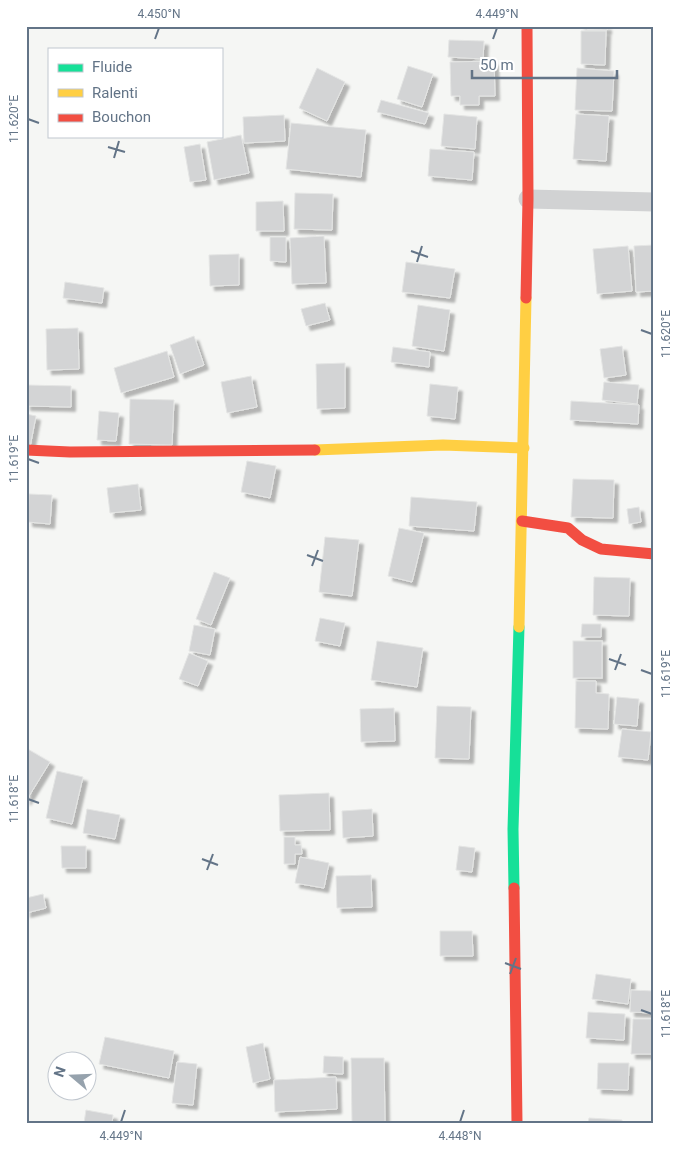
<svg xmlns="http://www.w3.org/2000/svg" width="680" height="1149" viewBox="0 0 680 1149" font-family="Roboto,sans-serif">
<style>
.building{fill:#d3d4d5;stroke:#e4e5e4;filter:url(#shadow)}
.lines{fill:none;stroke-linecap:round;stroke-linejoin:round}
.street{stroke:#d1d2d3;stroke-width:19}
.fast{stroke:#16e098;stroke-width:11}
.slow{stroke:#ffcf43;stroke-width:11}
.jam{stroke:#f24e42;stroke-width:11}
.ticks{fill:none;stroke:#637487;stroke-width:2}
.neatline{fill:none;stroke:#637487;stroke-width:2}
.ticks-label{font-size:12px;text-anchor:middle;fill:#637487}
</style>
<defs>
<filter id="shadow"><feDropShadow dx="4.5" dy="4.5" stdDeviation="1" flood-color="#0004"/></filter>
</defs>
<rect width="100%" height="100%" fill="#f5f6f4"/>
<g class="building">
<path d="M580,26H607V30L580,28Z"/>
<path d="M581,31H606L605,65L581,64Z"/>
<path d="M449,40L484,41L483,59L448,57Z"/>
<path d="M494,61L495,96H479V105H460V96H451L450,62Z"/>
<path d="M408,66L433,74L422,107L397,99Z"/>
<path d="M317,68L345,82L327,121L299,108Z"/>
<path d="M577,68L614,71L612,111L575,110Z"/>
<path d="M381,100L429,113L425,124L377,112Z"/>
<path d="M444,114L477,117L475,149L441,146Z"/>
<path d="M576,114L609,116L606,161L573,159Z"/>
<path d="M284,115L285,141L244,143L243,117Z"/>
<path d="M291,123L366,130L361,177L286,169Z"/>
<path d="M241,135L249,173L214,180L207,142Z"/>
<path d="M200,144L206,180L190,182L184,147Z"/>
<path d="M430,149L474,152L472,180L428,176Z"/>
<path d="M295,193L333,194L332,230L294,229Z"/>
<path d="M283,201L284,231H256V202Z"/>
<path d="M324,236L326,283L292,284L290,238Z"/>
<path d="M270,237H286V262L270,261Z"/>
<path d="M654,245V291L636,292L634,246Z"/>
<path d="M628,246L632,291L597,294L593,249Z"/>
<path d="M239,254V285L210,286L209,255Z"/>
<path d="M406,262L455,269L450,298L402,292Z"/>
<path d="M65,282L104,288L102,303L63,298Z"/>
<path d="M325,303L330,320L306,326L301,309Z"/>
<path d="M418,305L450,310L444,351L412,346Z"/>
<path d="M78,328L79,369L47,370L46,329Z"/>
<path d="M194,336L204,365L180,374L170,345Z"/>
<path d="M622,346L626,375L604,378L600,349Z"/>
<path d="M393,347L430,352L429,367L391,362Z"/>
<path d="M167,351L174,377L121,393L114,368Z"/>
<path d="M345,363V408L317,409L316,364Z"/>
<path d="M251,376L257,407L227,413L221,382Z"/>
<path d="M604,382L639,385L637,404L602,400Z"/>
<path d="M430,384L458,387L455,419L427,416Z"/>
<path d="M26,385L71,386V407L26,406Z"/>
<path d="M130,399L174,400L172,445L129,444Z"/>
<path d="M571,401L639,405L638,424L570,420Z"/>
<path d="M99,411L119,413L116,441L97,440Z"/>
<path d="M26,414L36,416L30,447H26Z"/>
<path d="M247,461L276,466L270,498L241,492Z"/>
<path d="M573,479L614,480L613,518L571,517Z"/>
<path d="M138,484L141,510L110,513L107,488Z"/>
<path d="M29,494L52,495L50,524L28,522Z"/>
<path d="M411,497L477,502L474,531L409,526Z"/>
<path d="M639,507L641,522L629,524L627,509Z"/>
<path d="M399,528L424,533L412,582L388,576Z"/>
<path d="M325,537L359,540L352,596L319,592Z"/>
<path d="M214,572L230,578L211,625L196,619Z"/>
<path d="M594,577L630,578L629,616L593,615Z"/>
<path d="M320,618L345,623L340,646L315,641Z"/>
<path d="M582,624H601V637H581Z"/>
<path d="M194,625L215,629L210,655L189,651Z"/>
<path d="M377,641L423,648L417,687L371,680Z"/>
<rect x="573" y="641" width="29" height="37"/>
<path d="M189,653L208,661L198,686L179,679Z"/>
<path d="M576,681H596V693L609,694L608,729L575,728Z"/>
<path d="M617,697L639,699L637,726L614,724Z"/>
<path d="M437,706L471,707L469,759L435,758Z"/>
<path d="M394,708L395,741L361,742L360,709Z"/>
<path d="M622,729L651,732L648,760L618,757Z"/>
<path d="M26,748L50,762L26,801Z"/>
<path d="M57,771L83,777L72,824L46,818Z"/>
<path d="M329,793L330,830L280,831L279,795Z"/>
<path d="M87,809L120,815L115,839L83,833Z"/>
<path d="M372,809L373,836L343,838L342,811Z"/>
<path d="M284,837H295V845H301L302,854H295V864H284Z"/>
<path d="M61,846H86V868H62Z"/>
<path d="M459,846L475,848L472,872L456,870Z"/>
<path d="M300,857L329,863L324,888L295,883Z"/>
<path d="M371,875L372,907L337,908L336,876Z"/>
<path d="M43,894L46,908L26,913V898Z"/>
<path d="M440,931H472L473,956H440Z"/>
<path d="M596,974L631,979L628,1004L592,999Z"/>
<path d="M631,990L654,991V1013L630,1012Z"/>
<path d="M588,1012L625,1014L624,1040L586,1038Z"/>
<path d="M633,1019H654V1054H631Z"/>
<path d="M105,1037L174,1051L169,1078L99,1064Z"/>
<path d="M263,1043L270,1079L253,1083L246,1047Z"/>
<path d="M324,1056L343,1057V1074L323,1073Z"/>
<path d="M351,1058H384L385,1123H352Z"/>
<path d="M177,1062L197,1064L193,1105L172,1103Z"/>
<path d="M598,1063H629L628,1090L597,1089Z"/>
<path d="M336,1077L337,1109L275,1112L274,1080Z"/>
<path d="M86,1110L113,1115L112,1123H84Z"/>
<path d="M589,1118L622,1120V1123H588Z"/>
</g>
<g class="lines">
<path class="street" d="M528,199L654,202"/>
<path class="fast" d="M514,888L513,829L519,627"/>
<g class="slow">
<path d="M315,450L443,445L524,448"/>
<path d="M519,627L526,298"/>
</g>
<g class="jam">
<path d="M526,298L528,199L527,26"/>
<path d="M26,450L70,452L315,450"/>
<path d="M522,521L568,528L582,540L601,549L654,554"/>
<path d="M514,888L517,1123"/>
</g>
</g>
<path class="ticks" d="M155,39L159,28M493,39L497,28M28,119L39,123M108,147L125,152M114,158L119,141M411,251L428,257M417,262L422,246M641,330L652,334M28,459L39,463M307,555L323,561M312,566L318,550M609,659L626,665M615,670L621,654M641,670L652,674M28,799L39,803M202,859L218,865M207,870L213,854M505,963L521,969M510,974L516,958M641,1010L652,1014M121,1122L125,1110M460,1122L464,1110"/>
<rect width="680" height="1149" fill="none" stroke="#ffffff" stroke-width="55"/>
<rect x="48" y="48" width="175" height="90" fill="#ffffff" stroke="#c1c7cf"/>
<rect x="58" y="64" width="25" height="8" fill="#16e098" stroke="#c1c7cf"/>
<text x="92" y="72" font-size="15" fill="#637487">Fluide</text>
<rect x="58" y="89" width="25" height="8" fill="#ffcf43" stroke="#c1c7cf"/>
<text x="92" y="98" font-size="15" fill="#637487">Ralenti</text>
<rect x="58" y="114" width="25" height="8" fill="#f24e42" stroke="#c1c7cf"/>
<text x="92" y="122" font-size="15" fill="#637487">Bouchon</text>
<g transform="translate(72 1076) rotate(289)"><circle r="24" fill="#ffffff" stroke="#c1c7cf"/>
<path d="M0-4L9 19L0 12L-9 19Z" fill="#96a2ad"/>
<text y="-8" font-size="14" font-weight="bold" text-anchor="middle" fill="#637487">N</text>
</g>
<path d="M472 70v8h145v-8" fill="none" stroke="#637487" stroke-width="2.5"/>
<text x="480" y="70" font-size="15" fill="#637487" stroke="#ffffff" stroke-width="4" paint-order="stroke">50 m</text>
<rect x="28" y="28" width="624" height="1094" class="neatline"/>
<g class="ticks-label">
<text x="159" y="18">4.450°N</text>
<text x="497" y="18">4.449°N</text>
<text transform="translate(14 119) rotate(-90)" y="4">11.620°E</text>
<text transform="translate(666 334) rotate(-90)" y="4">11.620°E</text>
<text transform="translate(14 459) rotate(-90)" y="4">11.619°E</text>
<text transform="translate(666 674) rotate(-90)" y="4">11.619°E</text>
<text transform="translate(14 799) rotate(-90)" y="4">11.618°E</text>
<text transform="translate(666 1014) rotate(-90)" y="4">11.618°E</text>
<text x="121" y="1140">4.449°N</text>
<text x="460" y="1140">4.448°N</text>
</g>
</svg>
